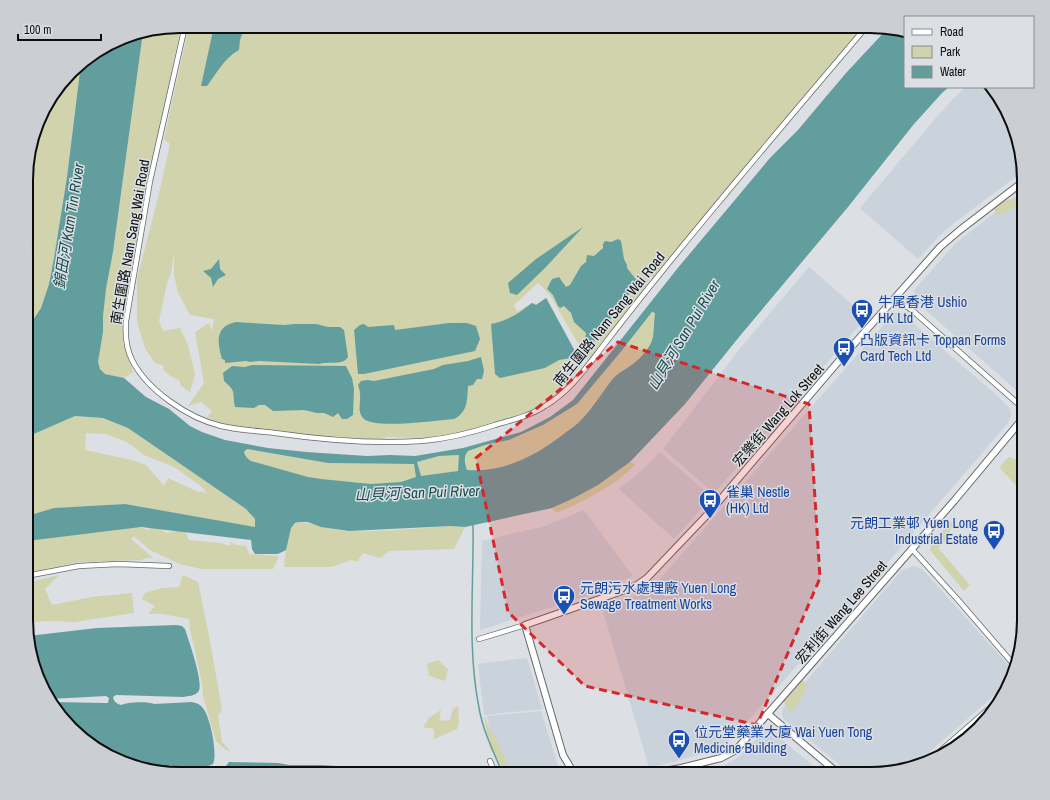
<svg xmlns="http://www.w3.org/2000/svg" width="1050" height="800" viewBox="0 0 1050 800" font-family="'Archivo Narrow','Noto Sans TC',sans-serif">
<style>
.built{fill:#cad2dc}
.green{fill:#d0d3ab;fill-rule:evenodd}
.water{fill:#639e9f;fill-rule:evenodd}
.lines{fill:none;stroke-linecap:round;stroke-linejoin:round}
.stream{stroke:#639e9f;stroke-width:1.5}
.minor-casing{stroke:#65686b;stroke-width:6}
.tertiary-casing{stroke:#65686b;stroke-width:8}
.minor{stroke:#fff;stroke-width:4.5}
.tertiary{stroke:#fff;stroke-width:6}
.marked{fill:#d62828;fill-opacity:0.2;stroke:#d62828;stroke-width:3;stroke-dasharray:8 5;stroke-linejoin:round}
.labels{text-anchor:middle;stroke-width:3;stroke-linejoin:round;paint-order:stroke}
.street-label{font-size:14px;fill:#0c0d0e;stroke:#dcdfe3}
.transit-label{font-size:14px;fill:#164399;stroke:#dcdfe3;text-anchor:start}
.water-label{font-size:15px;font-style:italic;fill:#184d4e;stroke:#dcdfe3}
.rim{fill:none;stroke:#0c0d0e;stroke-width:2}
</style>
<rect width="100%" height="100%" fill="#dcdfe3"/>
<g class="built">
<path d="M965,87H989L1008,112L1022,172L954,223L940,235L918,259L860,208L940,113Z"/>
<path d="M1024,190V397L919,304L915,299L914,294L915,289L956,243Z"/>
<path d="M809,267L867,317L794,400L751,452L714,493L663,449L738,351Z"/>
<path d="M895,312L901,313L999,397L1010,409L1011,415L1008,423L838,620L734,736L723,746L714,751L665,764L649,767L602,608L633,596L652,586L659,580Z"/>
<path d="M660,452L712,497L674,539L619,489L642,470Z"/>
<path d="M584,510L633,576L590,595L480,630L482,541L545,526Z"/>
<path d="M914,566L923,570L1011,668L1012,677L1008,683L917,763L870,774H851L783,718L782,713L783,708L902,570Z"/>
<path d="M527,658L542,709L484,715L478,664Z"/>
<path d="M541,711L558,766L563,774H509L490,730L487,716Z"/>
<path d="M765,731L772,732L776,735L823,774H692L724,766L740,756L761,734Z"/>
</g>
<g class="green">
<path d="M181,26L122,313L123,343L133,372L124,378L105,374L100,369L98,362L103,332V317L106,289L113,252L143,32Z"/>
<path d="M189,26H867L862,32L863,35L857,43L847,50L773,137L774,141L766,143L759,148L762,155L756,161H753L744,172V177L722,204L718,203L656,279L651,276L644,290L595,357L588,361L550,295L538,283L514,305L517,312L532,303L537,304L547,298L582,365L570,380L541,405L516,419L447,436L417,438L385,437V444L348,438L308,439L274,431L224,425L207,417L212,411L201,402L188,406L204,383L195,332L209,323L212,331L214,319L190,315L178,292L174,275V253L171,273L167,283L159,321L163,331L180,328L188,345L195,374L190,392L181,386L179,380C172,377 168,375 163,369L164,366L155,363L145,348L137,322V279L159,194L170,144L164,139Z"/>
<path d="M81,63L67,177L54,258L49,284L41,308L27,329V159L46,103Z"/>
<path d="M832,89L730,255L535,480L348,491L251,461L246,457L244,452L247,449L328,463L414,464L417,477L421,476L416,462L439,456L459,455V462L467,470C466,464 463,457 468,451L485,445L509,440L543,425L577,404L619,354L647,317L652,312L655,313L677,269L770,158L798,130Z"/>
<path d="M1024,195C1016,205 1011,213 998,215L994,209L1004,201Z"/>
<path d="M75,416L103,418L128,428L246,509L255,519V528L125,504L54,508L27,516V455L28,452H27V437ZM86,433L106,434L127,442L144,455L174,467L201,486L207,493L196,491L168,478L164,486L146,465L131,460L85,450Z"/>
<path d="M1009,457L1024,463V494L999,467Z"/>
<path d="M630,462L635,465C613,487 585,501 556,513L552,508L574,498L598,485Z"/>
<path d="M954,519L948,538L938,548L970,585L964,591L930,550L931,543Z"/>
<path d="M299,522C317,523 333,531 351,531C384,532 418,528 451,526L465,527L454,549L389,551L380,558L363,553L357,562L351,560L331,567H284C285,557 287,536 291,528C293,525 296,523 299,522Z"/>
<path d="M132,525L148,530L154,525L166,533L184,530L189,540L220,543L231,546L230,542L236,545L246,546L249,554L279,556L273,569H201L180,564L167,558L150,550L134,536L131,539L153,558H147L141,560L79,562L26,573L27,538Z"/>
<path d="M59,575L45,589L52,605L92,597L132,593L134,613L74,622L56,621L26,622V583Z"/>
<path d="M183,575L198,582L210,641L222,710L218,715L222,742L231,751L226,750L216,741L203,696L202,683L190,629L189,619L163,614H148L155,606L142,599L145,593L162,588L179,587Z"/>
<path d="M438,660L448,669L445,681L429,676L427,664Z"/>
<path d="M803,680L807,687L801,698L800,703L789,713L780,694L790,683Z"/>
<path d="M458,706L459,723L457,729L434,739V729L423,727L429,718L441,710L439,721L450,720L453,709Z"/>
<path d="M484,717H485L491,733H494L511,774H505L497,758L490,748Z"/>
</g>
<g class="water">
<path d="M214,26H245L240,40L239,50C224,58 217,73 207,86H201Z"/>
<path d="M888,28L905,32V87H949L942,93L914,124L848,207L739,337L685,404L630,462L598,485L574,498L552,508L465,527L451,526L349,531L321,527L308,522H299L295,523L291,528L286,550L278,554H255L252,549L251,540L141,527L27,541V516L54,508L125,504L255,527V519L246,509L128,428L103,418L75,416L27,437V329L41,308L49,284L54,258L67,177L81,63L130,34L143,32L113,252L106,289L103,317V332L98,362L100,369L105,374L124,378L146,397L169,409L190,426L202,432L225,440L268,448L306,452L367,456L390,455L415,456L463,448L521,432L550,417L573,400L677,269L770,158L798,130L846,73ZM652,312L655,313C654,321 654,330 653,337C651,347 641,358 633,364C625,370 618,372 611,381C601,394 593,408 581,420C577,425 570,429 565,433C537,455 504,473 467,470C465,464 463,457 468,451L485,445L509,440L543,425L577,404L619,354ZM247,449L328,463L414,464L416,477L401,482L371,484L321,479L308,477L251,461C247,458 245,456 244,452ZM459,455L458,471L421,476L417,462L439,456Z"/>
<path d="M583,227L545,268L517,295L510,293L508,283L536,259Z"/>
<path d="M618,239L621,241L624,259L627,265V268L638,282L592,344L589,346L585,342L586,333L574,322L571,313L564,306L560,308L558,306L553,295L547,289L552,279L559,277L566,287L570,285L581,266L586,262L587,255L594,256L603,248V244L605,241L611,242Z"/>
<path d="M219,259L220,269L226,275L218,279L213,287L211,278L203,271L211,269Z"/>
<path d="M546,298L576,353L571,358L559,360L545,368L500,378L495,374L491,324C509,320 518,314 532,303L536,305Z"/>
<path d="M236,322L284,325L295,324H316L328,327H340L344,330L348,357C343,366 328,361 319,364L259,361L250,362L246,361L225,363V360L222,359C217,342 215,326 236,322Z"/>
<path d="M449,323H467L476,326L480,339L475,351L364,374H358L354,330L360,325L364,324L368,327L394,325L395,330Z"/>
<path d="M481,357L484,371L482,379H477L473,385L468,386C467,400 468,412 454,419C438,420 373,430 363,418C357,412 361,402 360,394C360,391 359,388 358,385L361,381L368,380L374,381L434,369L443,365L468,361Z"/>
<path d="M252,365L346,366L352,378L354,389L353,415L347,419H342L338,413L333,417L324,413H317L304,410L273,411L265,405H259L254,408L235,407C232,392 237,392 224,381L223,373L232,366L245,367Z"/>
<path d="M176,625L182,626L185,629C188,639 205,685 198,692C195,696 188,696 183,697L116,695L113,697C114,702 117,704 121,705C126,702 148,701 154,704L192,702C195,703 198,703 201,706C210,713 218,754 213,764L206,767H174L171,765L162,768L148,769L121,762L79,736L53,702L104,703H108L109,698L106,696L50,699L42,688L28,636L97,628Z"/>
<path d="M229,762L278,763L289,765H323L421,772L422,774H224L225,767Z"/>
</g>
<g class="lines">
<path class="stream" d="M473,525C474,586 467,647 479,708C483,731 494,753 503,774"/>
<g class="minor-casing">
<g id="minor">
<path d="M185,26L150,181L126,321C125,334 126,348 132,360C147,390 188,418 221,426C238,430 257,431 275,433C323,440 373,444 422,441C444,439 474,432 495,425C512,420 530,416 545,406C569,392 586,368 603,346C620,324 637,302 655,280C724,194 796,110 867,26"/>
<path d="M895,298L913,311L1024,409"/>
<path d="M912,549L959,601L1015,666"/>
<path d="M26,576L79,566L118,564L169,566"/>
<path d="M479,639L525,625"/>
<path d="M930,760L999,700"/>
<path d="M490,761L495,774"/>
</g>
</g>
<g class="tertiary-casing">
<g id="tertiary">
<path d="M768,714L839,774"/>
<path d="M576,774L573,772L563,755L525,625L611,595L637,585L647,578L707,515L838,362L940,247L960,230L1024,181"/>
<path d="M647,774L681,768L721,758L736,750L954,501L1024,417"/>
</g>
</g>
<use href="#minor" class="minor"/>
<use href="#tertiary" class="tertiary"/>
</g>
<path class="marked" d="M618,342L809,404L820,578L757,725L585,686L508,612L476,458Z"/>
<defs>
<g id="bus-pin" transform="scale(1.15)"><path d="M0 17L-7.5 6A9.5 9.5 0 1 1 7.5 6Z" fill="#1a4fb4" stroke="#dcdfe3"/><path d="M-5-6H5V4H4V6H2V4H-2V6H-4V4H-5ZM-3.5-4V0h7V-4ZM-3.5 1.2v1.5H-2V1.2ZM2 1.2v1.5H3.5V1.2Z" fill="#fff"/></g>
</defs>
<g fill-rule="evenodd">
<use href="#bus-pin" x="862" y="310"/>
<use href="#bus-pin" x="844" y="348"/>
<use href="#bus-pin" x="710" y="500"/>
<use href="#bus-pin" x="994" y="531"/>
<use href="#bus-pin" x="564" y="596"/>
<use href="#bus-pin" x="679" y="740"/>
</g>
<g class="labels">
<g class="street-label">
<text transform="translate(130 242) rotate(-80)" y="5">南生圍路 Nam Sang Wai Road</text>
<text transform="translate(609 319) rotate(-51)" y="5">南生圍路 Nam Sang Wai Road</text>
<text transform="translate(778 415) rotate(-49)" y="5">宏樂街 Wang Lok Street</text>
<text transform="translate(841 612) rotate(-49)" y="5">宏利街 Wang Lee Street</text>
</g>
<g class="transit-label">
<text x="878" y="307">牛尾香港 Ushio<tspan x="878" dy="16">HK Ltd</tspan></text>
<text x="860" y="345">凸版資訊卡 Toppan Forms<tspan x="860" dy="16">Card Tech Ltd</tspan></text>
<text x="726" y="497">雀巢 Nestle<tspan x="726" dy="16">(HK) Ltd</tspan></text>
<text x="978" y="528" text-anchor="end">元朗工業邨 Yuen Long<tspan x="978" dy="16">Industrial Estate</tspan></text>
<text x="580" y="593">元朗污水處理廠 Yuen Long<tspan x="580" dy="16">Sewage Treatment Works</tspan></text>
<text x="694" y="737">位元堂藥業大廈 Wai Yuen Tong<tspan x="694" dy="16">Medicine Building</tspan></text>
</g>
<g class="water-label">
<text transform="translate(69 226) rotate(-81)" y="5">錦田河 Kam Tin River</text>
<text transform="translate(684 335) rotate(-59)" y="5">山貝河 San Pui River</text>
<text transform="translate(417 493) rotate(-2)" y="5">山貝河 San Pui River</text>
</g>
</g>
<path d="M0 0H1050V800H0ZM180 33H870A147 147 0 0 1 1017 180V620A147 147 0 0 1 870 767H180A147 147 0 0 1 33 620V180A147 147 0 0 1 180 33Z" fill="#cbced2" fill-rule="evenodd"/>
<path class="rim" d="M180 33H870A147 147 0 0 1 1017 180V620A147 147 0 0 1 870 767H180A147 147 0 0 1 33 620V180A147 147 0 0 1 180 33Z"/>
<rect x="904" y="16" width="130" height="72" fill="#dcdfe3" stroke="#898b8e"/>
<rect x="912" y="29" width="20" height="6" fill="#ffffff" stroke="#898b8e"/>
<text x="940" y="36" font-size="12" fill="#0c0d0e">Road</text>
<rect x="912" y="46" width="20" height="12" fill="#d0d3ab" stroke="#898b8e"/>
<text x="940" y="56" font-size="12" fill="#0c0d0e">Park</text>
<rect x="912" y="66" width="20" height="12" fill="#639e9f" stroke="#898b8e"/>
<text x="940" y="76" font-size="12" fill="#0c0d0e">Water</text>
<path d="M18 34v6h83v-6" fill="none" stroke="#0c0d0e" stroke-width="2"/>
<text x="24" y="34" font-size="12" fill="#0c0d0e" stroke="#dcdfe3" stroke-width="3" paint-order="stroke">100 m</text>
</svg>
